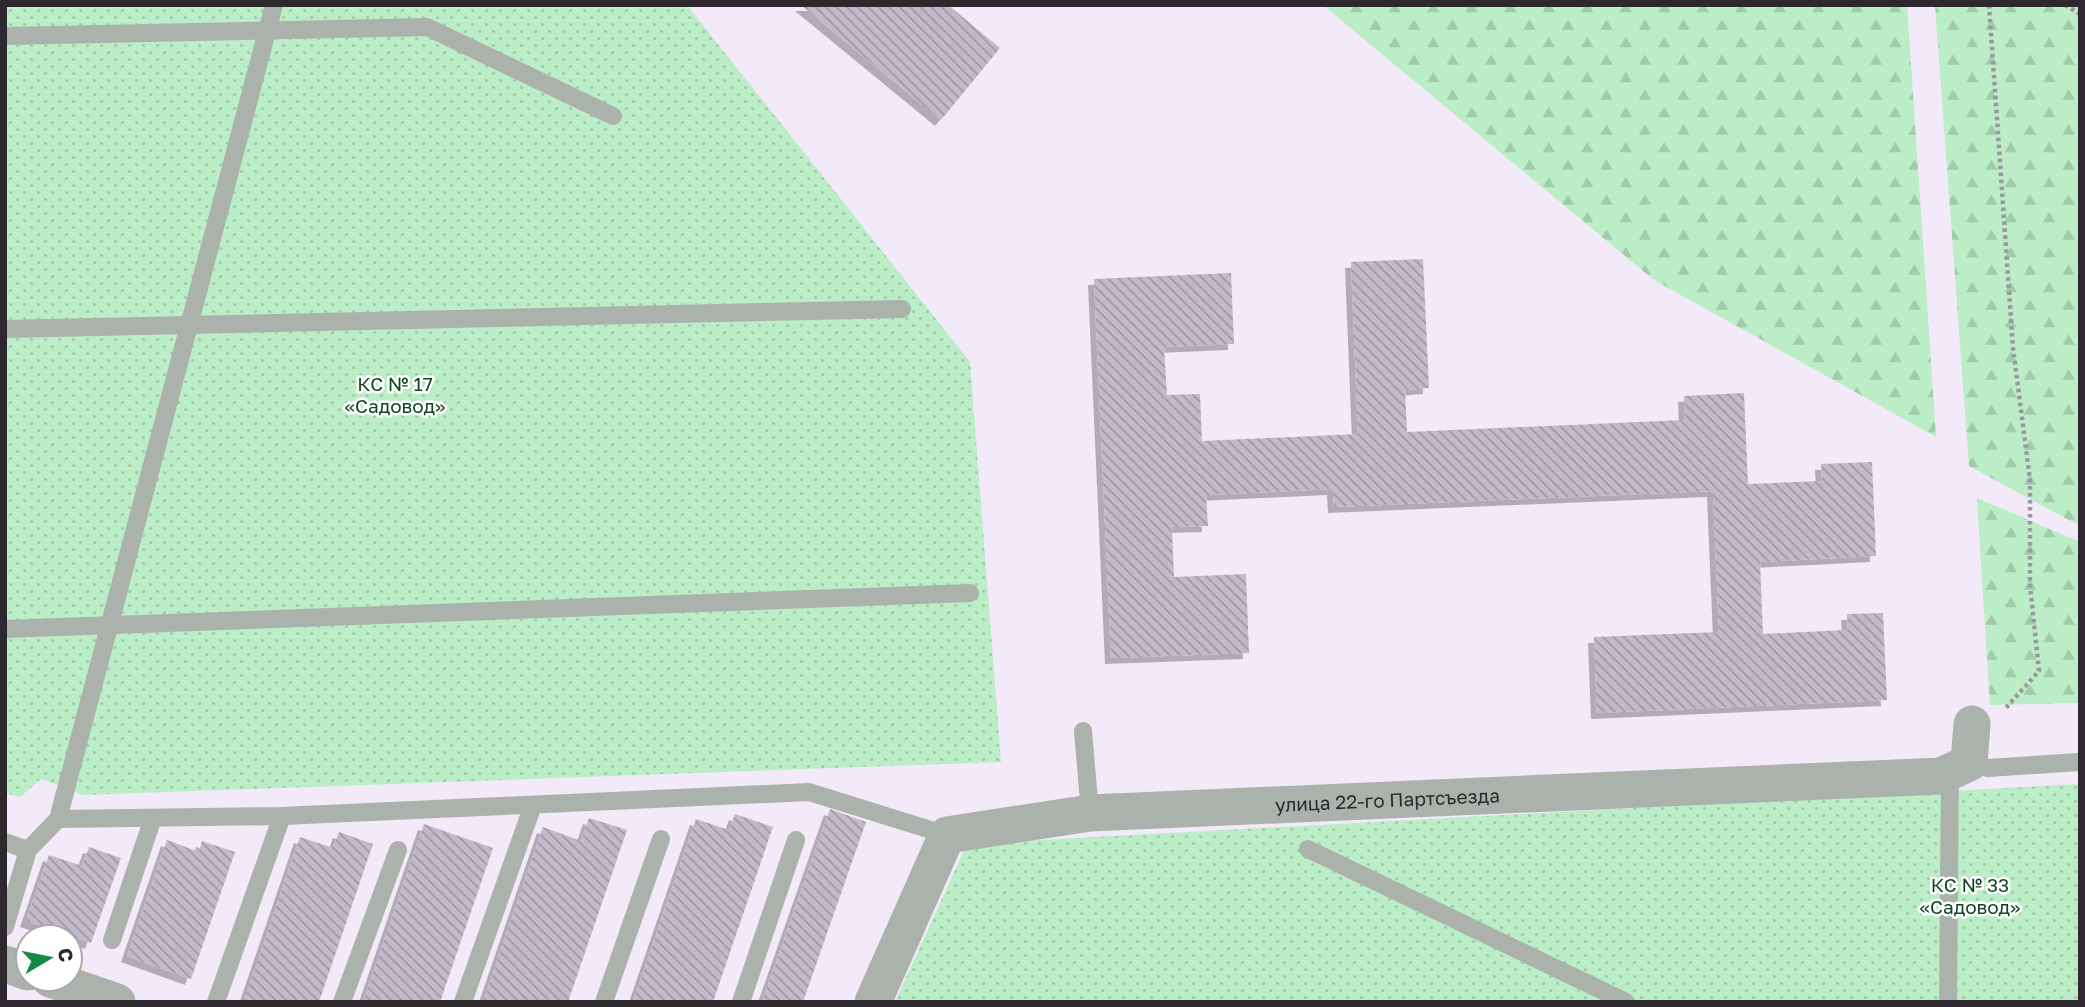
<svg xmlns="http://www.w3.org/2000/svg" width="2085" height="1007" viewBox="0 0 2085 1007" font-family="'Golos Text',sans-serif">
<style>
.forest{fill:url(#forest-firs)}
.garden{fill:url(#garden-dots)}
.building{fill:url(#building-back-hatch);filter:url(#shadow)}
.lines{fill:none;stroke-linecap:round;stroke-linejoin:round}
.path{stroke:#9d96a2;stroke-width:4.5;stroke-dasharray:3.5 3.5;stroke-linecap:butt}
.lane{stroke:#abb2ac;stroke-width:18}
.street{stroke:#abb2ac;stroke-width:37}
.labels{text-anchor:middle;stroke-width:5;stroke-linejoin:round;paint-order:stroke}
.park-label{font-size:19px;fill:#0e4623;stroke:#fff}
.street-label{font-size:19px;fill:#2c282e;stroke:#fff}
</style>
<defs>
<pattern id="forest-firs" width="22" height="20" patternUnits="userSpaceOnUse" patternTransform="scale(1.75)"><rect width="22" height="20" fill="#bbedc6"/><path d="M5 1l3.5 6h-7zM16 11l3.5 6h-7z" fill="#a1cbaa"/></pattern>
<pattern id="garden-dots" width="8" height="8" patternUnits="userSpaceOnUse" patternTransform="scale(1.75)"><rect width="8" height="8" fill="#bbedc6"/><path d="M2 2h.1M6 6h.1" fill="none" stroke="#a1cbaa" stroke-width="1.8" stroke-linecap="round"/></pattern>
<pattern id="building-back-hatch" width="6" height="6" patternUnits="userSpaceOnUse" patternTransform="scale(1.75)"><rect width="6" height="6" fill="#c3bac9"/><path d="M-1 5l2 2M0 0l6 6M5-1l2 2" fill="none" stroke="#9f97a4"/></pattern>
<filter id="shadow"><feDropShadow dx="-6" dy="6" stdDeviation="0" flood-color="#0004"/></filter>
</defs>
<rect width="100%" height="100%" fill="#f2e9f9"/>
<g class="forest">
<path d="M1323,5H1907L1936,437L1654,280Z"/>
<path d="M1935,5H2080V526L1969,466Z"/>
<path d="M1977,498L2080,542V703L1990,705Z"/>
</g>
<g class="garden">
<path d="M5,5H687L970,362L1001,762L84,795L41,779L20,797L5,793Z"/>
<path d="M2080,784V1002H895L967,844Z"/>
</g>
<g class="building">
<path d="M801,5H948L1000,48L941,120Z"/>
<path d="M1423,259L1429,388L1405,390L1407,432L1685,420L1684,396L1744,393L1748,484L1822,481L1821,464L1872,462L1876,556L1760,562L1763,634L1848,630L1847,614L1883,613L1887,700L1597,713L1594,637L1719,632L1713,491L1334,507L1333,489L1206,495L1208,526L1172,527L1174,577L1246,574L1249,653L1111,658L1094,279L1231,273L1234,344L1164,347L1167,395L1200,394L1202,441L1358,434L1351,262Z"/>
<path d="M830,809L866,822L803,1002H762Z"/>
<path d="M735,814L773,827L713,1002H633L696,819L729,830Z"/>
<path d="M589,818L627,830L568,1002H483L543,827L581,841Z"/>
<path d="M424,824L493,848L440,1002H363Z"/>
<path d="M339,832L373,844L319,1002H256L245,998L300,837L333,848Z"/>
<path d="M167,840L199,852L202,841L235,852L191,979L127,956Z"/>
<path d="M89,847L121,858L91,943L26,921L49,855L82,866Z"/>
</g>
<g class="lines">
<g class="path">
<path d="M1989,5L2013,348L2030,480V585L2039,671L2004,710"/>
<path d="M2065,5L2080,14"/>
</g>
<g class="lane">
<path d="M5,36L427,27L613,116"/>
<path d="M5,329L902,309"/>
<path d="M5,629L970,593"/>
<path d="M1083,731L1090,813"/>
<path d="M1969,763L1988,768L2080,762"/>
<path d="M58,819L282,816L809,792L947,835"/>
<path d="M5,842L28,850"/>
<path d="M1308,849L1626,1002"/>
<path d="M5,927L28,850L58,819L274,5"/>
<path d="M112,940L153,818"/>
<path d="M216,1002L282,816"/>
<path d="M342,1002L398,850"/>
<path d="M463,1002L533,805"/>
<path d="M604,1002L661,839"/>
<path d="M741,1002L796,840"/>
<path d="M1948,1002L1950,771"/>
</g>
<g class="street">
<path d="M5,964L28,972"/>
<path d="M50,979L117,1002"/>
<path id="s1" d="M873,1002L947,835L1090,813L1941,776L1969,763L1972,724"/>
</g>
</g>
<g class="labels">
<g class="park-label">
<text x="395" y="391">КС № 17<tspan x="395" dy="22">«Садовод»</tspan></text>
<text x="1970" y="892">КС № 33<tspan x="1970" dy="22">«Садовод»</tspan></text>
</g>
<g class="street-label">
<text dy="7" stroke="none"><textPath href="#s1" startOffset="625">улица 22-го Партсъезда</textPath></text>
</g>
</g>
<rect width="2085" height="1007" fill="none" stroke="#2c282e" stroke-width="14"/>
<g transform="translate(49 958) rotate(80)"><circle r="33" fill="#ffffff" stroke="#aba9ab" stroke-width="2"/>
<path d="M0-5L12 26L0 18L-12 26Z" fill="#138b46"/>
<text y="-10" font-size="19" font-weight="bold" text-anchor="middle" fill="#2c282e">С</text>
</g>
</svg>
